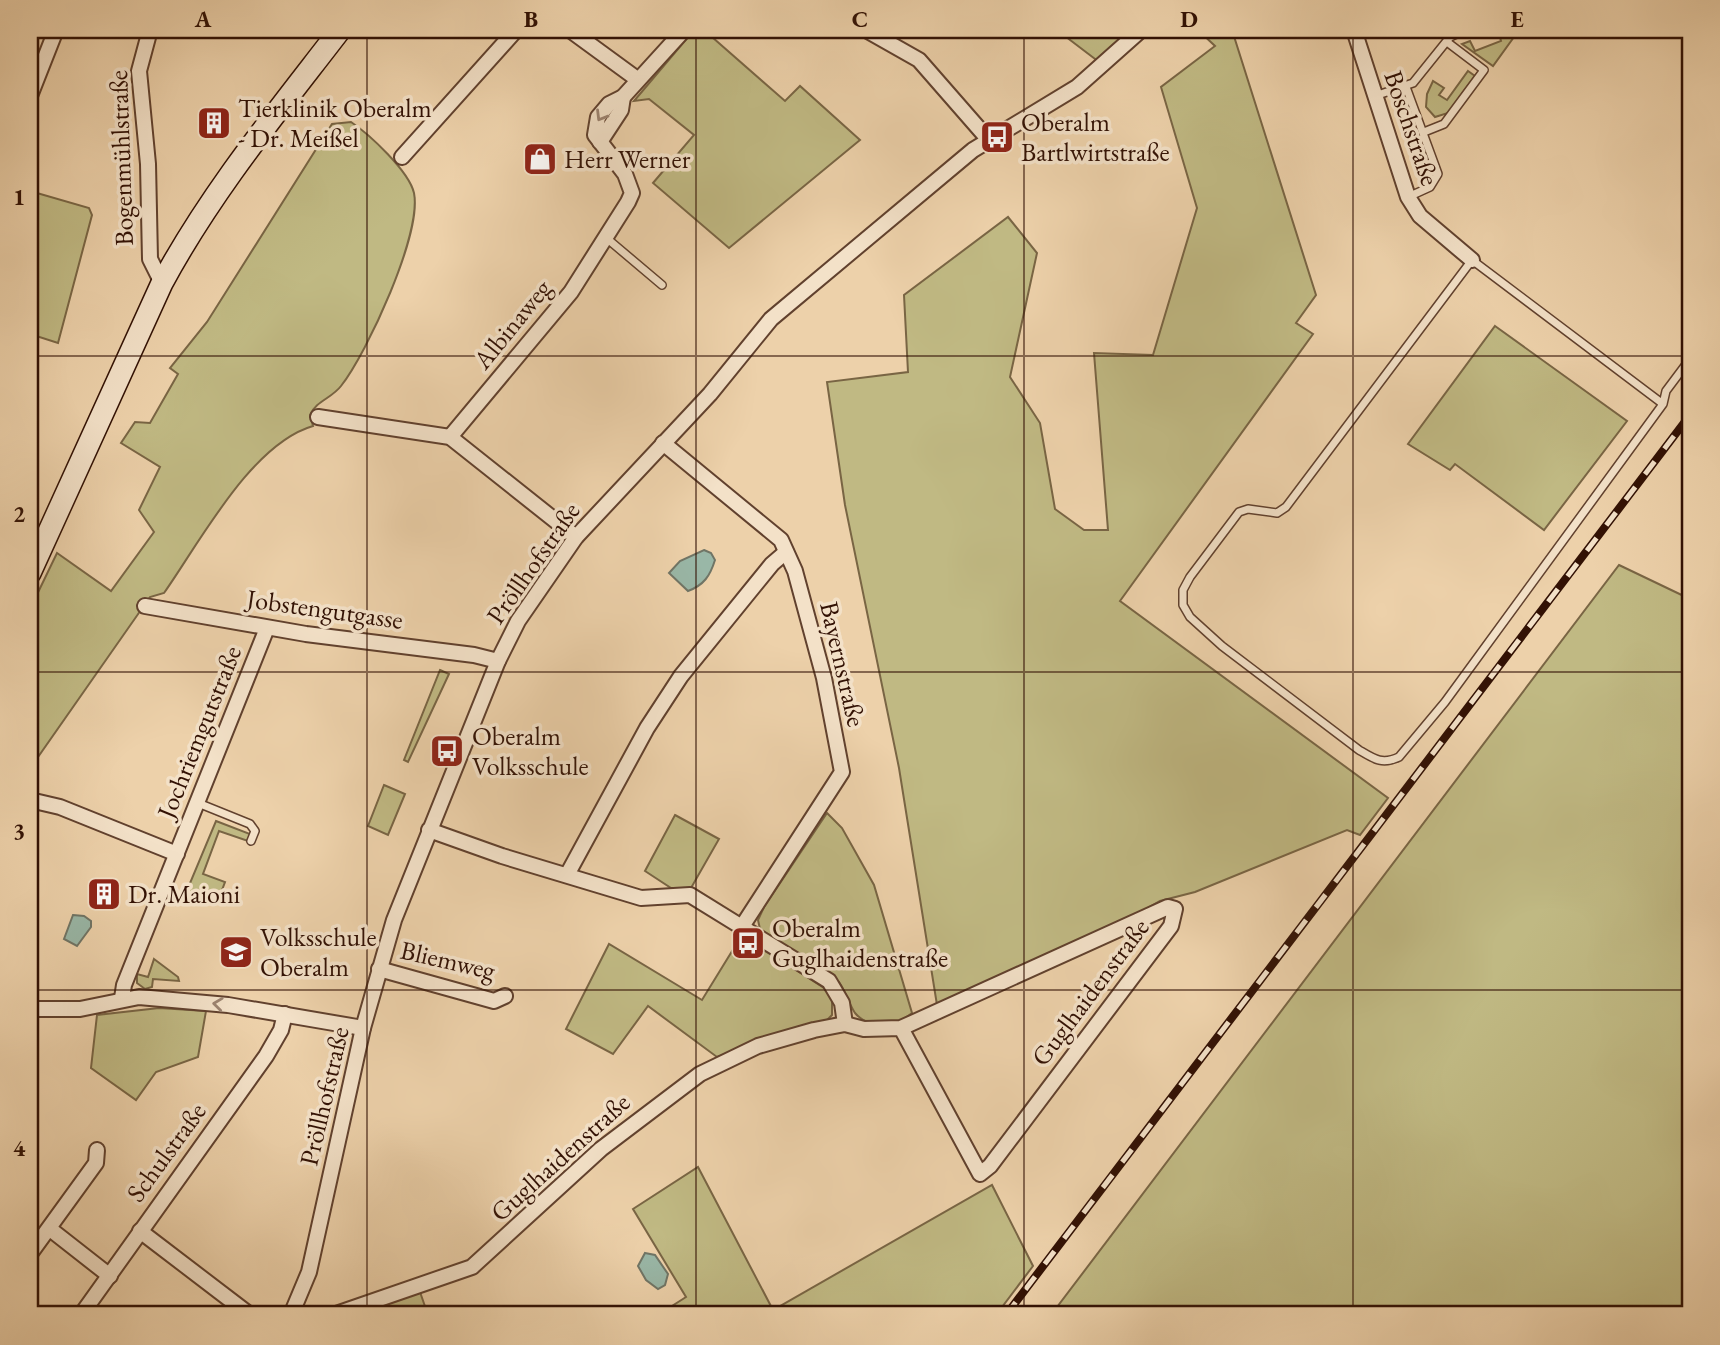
<svg xmlns="http://www.w3.org/2000/svg" width="1720" height="1345" viewBox="0 0 1720 1345" font-family="'EB Garamond',serif">
<style>
.green{fill:#c0b983;stroke:#796544;stroke-width:2}
.water{fill:#99b7a7;stroke:#707566;stroke-width:2}
.lines{fill:none;stroke-linecap:round;stroke-linejoin:round}
.service-casing{stroke:#61412e;stroke-width:10}
.minor-casing{stroke:#61412e;stroke-width:18}
.secondary-casing{stroke:#321104;stroke-width:24}
.service{stroke:#f3e1c8;stroke-width:7}
.minor{stroke:#f3e1c8;stroke-width:14}
.secondary{stroke:#f3e1c8;stroke-width:21}
.rail-casing{stroke:#321104;stroke-width:8}
.rail{stroke:#f3e1c8;stroke-width:5;stroke-dasharray:16;stroke-linecap:butt}
.oneway{stroke:#9c8370}
.grid{fill:none;stroke:#321104;stroke-width:2;stroke-opacity:0.55}
.labels{text-anchor:middle;stroke-width:7;stroke-linejoin:round;paint-order:stroke}
.poi-label{font-size:26px;fill:#321104;stroke:#f3e1c8;text-anchor:start}
.street-label{font-size:26px;fill:#321104;stroke:#f3e1c8}
.neatline{fill:none;stroke:#321104;stroke-width:2.5}
.grid-label{font-size:23px;text-anchor:middle;font-weight:bold;fill:#321104}
</style>
<rect width="100%" height="100%" fill="#edd1aa"/>
<filter id="stains"><feTurbulence type="fractalNoise" baseFrequency=".00286" numOctaves="4"/><feColorMatrix values="0 0 0 0 .2 0 0 0 0 .09 0 0 0 0 .02 0 0 0 .5 -.17"/></filter>
<radialGradient id="worn" r=".72"><stop offset=".6" stop-color="#630" stop-opacity="0"/><stop offset="1" stop-color="#630" stop-opacity=".3"/></radialGradient>
<g class="green">
<path d="M694,30H704L785,101L800,86L860,140L729,248L653,183L694,135L649,99L634,101Z"/>
<path d="M1057,30H1133L1099,62Z"/>
<path d="M1198,30H1232L1316,295L1296,323L1313,334L1120,601L1388,798L1360,835L1347,830L1195,892L1160,901L1097,937L937,1005L899,768L845,505L827,382L908,372L904,295L1008,217L1037,253L1010,377L1040,423L1055,509L1084,530H1108L1094,353L1153,355L1197,208L1161,87L1215,46Z"/>
<path d="M1498,30H1519L1493,66L1462,44L1470,41L1475,51L1501,41Z"/>
<path d="M1468,71L1475,76L1448,113L1435,117L1426,107L1427,94L1433,81L1444,88L1439,95L1447,100Z"/>
<path d="M351,122C369,134 409,171 414,193C422,234 367,353 341,386C332,398 316,401 310,415L313,426C251,444 200,542 164,593L150,597L38,757L30,750V609L57,553L111,591L154,532L139,510L160,467L121,443L135,422L150,423L178,374L170,368L207,322L332,124Z"/>
<path d="M30,191L89,208L92,215L58,343L30,334Z"/>
<path d="M1495,326L1627,421L1544,530L1455,464L1450,470L1408,444Z"/>
<path d="M1619,565L1690,599V1315H1051Z"/>
<path d="M440,670L449,674L408,762L404,760Z"/>
<path d="M384,785L405,794L388,835L368,826Z"/>
<path d="M827,813L842,828L874,885L912,1013C897,1026 869,1030 855,1013C849,1004 846,992 839,982L760,929L758,920L764,907Z"/>
<path d="M675,815L719,839L691,888H671L645,871Z"/>
<path d="M216,821L250,834L248,841L219,831L203,874L225,882L219,898L185,895Z"/>
<path d="M742,935L824,988L832,996V1015L825,1022L717,1057L648,1006L613,1054L566,1029L609,944L702,1000Z"/>
<path d="M154,959L178,977L179,981L153,979L152,987L145,989L137,983V974L148,977Z"/>
<path d="M159,1008L206,1011L198,1057L156,1072L136,1100L91,1068L97,1015Z"/>
<path d="M698,1167L773,1310L992,1185L1033,1266L996,1315H658L686,1297L633,1209Z"/>
<path d="M420,1292L428,1315H350Z"/>
</g>
<g class="water">
<path d="M704,550L711,553L715,560C710,576 704,585 688,591L669,573L680,561Z"/>
<path d="M73,915L84,916L91,921V927L77,946L64,939Z"/>
<path d="M645,1253L655,1255L668,1274L665,1285L658,1289L646,1280L638,1266Z"/>
</g>
<g class="lines">
<g class="service-casing">
<g id="service">
<path d="M1406,87L1438,174L1430,187L1408,197"/>
<path d="M1375,96L1413,83L1450,37L1466,30"/>
<path d="M1424,132L1444,124L1484,70L1447,42"/>
<path d="M604,236L662,285"/>
<path d="M1663,404L1472,260L1286,507L1277,513L1248,509L1239,512L1190,577L1183,590V605L1190,617L1222,646L1359,750C1374,759 1382,765 1399,757L1445,702L1663,404L1666,391L1690,359"/>
<path d="M198,803L250,824L255,831L251,841"/>
</g>
</g>
<g class="minor-casing">
<g id="minor">
<path d="M150,30L139,71L148,164L150,259L162,283"/>
<path d="M570,30L637,79"/>
<path d="M866,30L919,60L988,139"/>
<path d="M1354,30L1408,197L1420,216L1472,260"/>
<path d="M30,96L56,30"/>
<path d="M600,142L621,110L623,97"/>
<path d="M402,157L516,30"/>
<path d="M318,417L450,437L576,537"/>
<path d="M450,437L571,292L628,202L632,193L625,174L595,135L598,117L609,104L623,97L684,30"/>
<path d="M663,443L781,540L795,571L824,678L842,772L743,925"/>
<path d="M145,606L306,634L474,655L498,661"/>
<path d="M30,800L60,807L177,854"/>
<path d="M429,830L502,856L641,898L690,895L829,981L842,1003L845,1024"/>
<path d="M567,875L647,728L681,676L772,564L786,552"/>
<path d="M379,969L494,1001L505,996"/>
<path d="M122,998L124,985L267,628"/>
<path d="M30,1009H80L139,997L228,1005L363,1028"/>
<path d="M50,1229L110,1276"/>
<path d="M140,1231L250,1315"/>
<path d="M30,1254L96,1163L97,1150"/>
<path d="M81,1315L266,1056L281,1030L285,1014"/>
<path d="M291,1315L309,1272L363,1028L394,920L498,661L518,621L576,537L710,394L771,319L973,150L1077,87L1141,30"/>
<path d="M333,1315L472,1267L601,1149L700,1074L758,1046L814,1030L845,1024L864,1029L901,1028L1168,907L1175,909L1171,926L990,1166L980,1174L901,1028"/>
</g>
</g>
<g class="secondary-casing">
<path id="secondary" d="M30,573L162,283C211,192 277,112 340,30"/>
</g>
<use href="#service" class="service"/>
<use href="#minor" class="minor"/>
<use href="#secondary" class="secondary"/>
<g class="rail-casing">
<path id="rail" d="M1006,1315L1690,415"/>
</g>
<use href="#rail" class="rail"/>
</g>
<defs><path id="oneway-chevron" d="M-2-3.5L2.5 0L-2 3.5" fill="none" stroke-width="1.6" stroke-linecap="round" stroke-linejoin="round" transform="scale(1.75)"/></defs>
<g class="oneway">
<use href="#oneway-chevron" transform="translate(601 116) rotate(121)"/>
<use href="#oneway-chevron" transform="translate(218 1004) rotate(-173)"/>
</g>
<path class="grid" d="M367,30V1315M696,30V1315M1024,30V1315M1353,30V1315M30,356H1690M30,672H1690M30,990H1690"/>
<defs>
<g id="building-square" transform="scale(1.75)"><rect x="-9" y="-9" width="18" height="18" rx="4" fill="#8f2418" stroke="#f3e1c8"/><path d="M-4-6H4V6H1V3H-1V6H-4ZM-2.5-4.3h1.7v1.8h-1.7ZM.8-4.3h1.7v1.8H.8ZM-2.5-1h1.7V.8h-1.7ZM.8-1h1.7V.8H.8Z" fill="#fff"/></g>
<g id="bus-square" transform="scale(1.75)"><rect x="-9" y="-9" width="18" height="18" rx="4" fill="#8f2418" stroke="#f3e1c8"/><path d="M-5-6H5V4H4V6H2V4H-2V6H-4V4H-5ZM-3.5-4V0h7V-4ZM-3.5 1.2v1.5H-2V1.2ZM2 1.2v1.5H3.5V1.2Z" fill="#fff"/></g>
<g id="shop-square" transform="scale(1.75)"><rect x="-9" y="-9" width="18" height="18" rx="4" fill="#8f2418" stroke="#f3e1c8"/><path d="M-5-2.5h2.3a2.7 3.5 0 0 1 5.4 0H5L5.5 6h-11ZM-1.5-2.5h3a1.5 2.3 0 0 0-3 0Z" fill="#fff"/></g>
<g id="school-square" transform="scale(1.75)"><rect x="-9" y="-9" width="18" height="18" rx="4" fill="#8f2418" stroke="#f3e1c8"/><path d="M0-5L7-2L0 1L-7-2ZM-4 1L0 2.5L4 1V4Q0 6-4 4Z" fill="#fff"/></g>
</defs>
<g fill-rule="evenodd">
<use href="#building-square" x="214" y="123"/>
<use href="#bus-square" x="997" y="137"/>
<use href="#shop-square" x="540" y="159"/>
<use href="#bus-square" x="447" y="751"/>
<use href="#building-square" x="104" y="894"/>
<use href="#bus-square" x="748" y="943"/>
<use href="#school-square" x="236" y="952"/>
</g>
<g class="labels">
<g class="poi-label">
<text x="238" y="117">Tierklinik Oberalm<tspan x="238" dy="30">- Dr. Meißel</tspan></text>
<text x="1021" y="131">Oberalm<tspan x="1021" dy="30">Bartlwirtstraße</tspan></text>
<text x="564" y="168">Herr Werner</text>
<text x="472" y="745">Oberalm<tspan x="472" dy="30">Volksschule</tspan></text>
<text x="128" y="903">Dr. Maioni</text>
<text x="772" y="937">Oberalm<tspan x="772" dy="30">Guglhaidenstraße</tspan></text>
<text x="260" y="946">Volksschule<tspan x="260" dy="30">Oberalm</tspan></text>
</g>
<g class="street-label">
<text transform="translate(1412 128) rotate(71)" y="9">Boschstraße</text>
<text transform="translate(121 158) rotate(-92)" y="9">Bogenmühlstraße</text>
<text transform="translate(512 324) rotate(-51)" y="9">Albinaweg</text>
<text transform="translate(533 563) rotate(-55)" y="9">Pröllhofstraße</text>
<text transform="translate(325 609) rotate(8)" y="9">Jobstengutgasse</text>
<text transform="translate(843 664) rotate(77)" y="9">Bayernstraße</text>
<text transform="translate(199 732) rotate(-68)" y="9">Jochriemgutstraße</text>
<text transform="translate(448 960) rotate(13)" y="9">Bliemweg</text>
<text transform="translate(1090 992) rotate(-53)" y="9">Guglhaidenstraße</text>
<text transform="translate(324 1096) rotate(-77)" y="9">Pröllhofstraße</text>
<text transform="translate(166 1152) rotate(-54)" y="9">Schulstraße</text>
<text transform="translate(560 1157) rotate(-42)" y="9">Guglhaidenstraße</text>
</g>
</g>
<rect width="1720" height="1345" fill="none" stroke="#edd1aa" stroke-width="77"/>
<rect x="38" y="38" width="1644" height="1268" class="neatline"/>
<g class="grid-label">
<text x="203" y="27">A</text>
<text x="531" y="27">B</text>
<text x="860" y="27">C</text>
<text x="1189" y="27">D</text>
<text x="1517" y="27">E</text>
<text x="19" y="205">1</text>
<text x="19" y="522">2</text>
<text x="19" y="839">3</text>
<text x="19" y="1156">4</text>
</g>
<rect width="100%" height="100%" filter="url(#stains)"/>
<rect width="100%" height="100%" fill="url(#worn)"/>
</svg>
